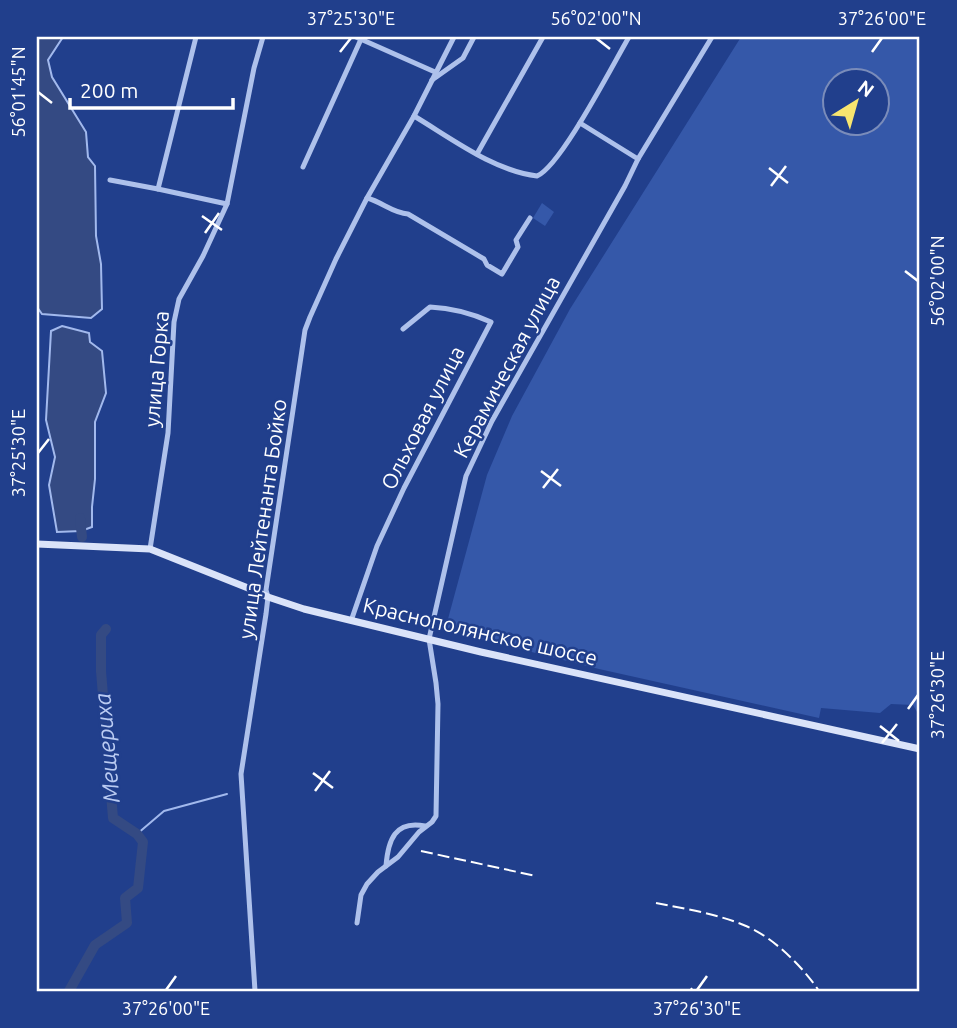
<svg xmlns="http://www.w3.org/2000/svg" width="957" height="1028" viewBox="0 0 957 1028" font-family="Ubuntu,sans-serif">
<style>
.green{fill:#3558a9;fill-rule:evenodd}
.water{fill:#344a83;stroke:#a2b9ed;stroke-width:2}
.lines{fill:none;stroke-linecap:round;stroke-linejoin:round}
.stream{stroke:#a2b9ed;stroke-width:2}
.river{stroke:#344a83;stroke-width:10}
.street{stroke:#aec1eb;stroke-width:5}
.secondary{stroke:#dae3f9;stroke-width:7}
.rail{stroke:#fff;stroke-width:2;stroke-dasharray:12 5;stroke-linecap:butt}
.ticks{fill:none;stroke:#fff;stroke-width:2.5}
.labels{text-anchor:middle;stroke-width:5;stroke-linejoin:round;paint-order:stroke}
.street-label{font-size:21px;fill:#fff;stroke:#213f8c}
.water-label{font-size:23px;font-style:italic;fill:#bacbf2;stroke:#213f8c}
.neatline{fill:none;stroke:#fff;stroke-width:2.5}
.ticks-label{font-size:18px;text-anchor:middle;fill:#fff}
</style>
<rect width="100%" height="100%" fill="#213f8c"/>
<g class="green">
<path d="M741,37H920V717L913,705L891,704L880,713L821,708L819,718L599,669L445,630L487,475L512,416L570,309ZM834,80H876V122H834Z"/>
<path d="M542,203L554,212L545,226L533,218Z"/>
</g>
<g class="water">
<path d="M37,37H63L48,60L52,77L86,132L88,157L95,166L96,236L101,264L102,309L91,318L42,314L37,307Z"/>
<path d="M62,326L89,333L90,342L102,351L106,393L95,422V479L92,507V527L81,531L57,532L49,485L55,457L46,420L51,331Z"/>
</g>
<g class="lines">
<path class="stream" d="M137,834L164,811L227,794"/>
<g class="river">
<path d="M80,518L82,537"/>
<path d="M69,991L95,945L127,923L125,898L138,888L143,842L137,834L113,818L101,671V635L106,629"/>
</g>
<g class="street">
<path d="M356,37L435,72"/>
<path d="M432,80L463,58L474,37"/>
<path d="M414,116C451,138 494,171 537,176C561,166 613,64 629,37"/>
<path d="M580,123L638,159"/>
<path d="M477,154L543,37"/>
<path d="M303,167L362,37"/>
<path d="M110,180L158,189L227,204"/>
<path d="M158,189L196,37"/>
<path d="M367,198C382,202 393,213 408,214L484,259L487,265L502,274L518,247L516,240L530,218"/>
<path d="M150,549L168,433L174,322L179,299L203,256L227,204L254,68L263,37"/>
<path d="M351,621L377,546L404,488L491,322C471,313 452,308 430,307L403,329"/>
<path d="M386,866C388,840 395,820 425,826"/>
<path d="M357,923L361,895L367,884L378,872L398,857L419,832L432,822L436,816L438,704L436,683L429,639L466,476L492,421L625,186L638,159L712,37"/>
<path d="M255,991L241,774L266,614L268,597L266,590L305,330L310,317L336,259L367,198L414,116L454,37"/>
</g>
<path class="secondary" d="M37,544L150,549L253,590L268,597L304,609L481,652L920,749"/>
<g class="rail">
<path d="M421,851L536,876"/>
<path d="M656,903C686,909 718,914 746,926C773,937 803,967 819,991"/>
<path d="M691,988L693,991"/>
</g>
</g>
<path class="ticks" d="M596,38L610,49M340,52L351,38M872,52L882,38M38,92L52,103M769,168L788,183M771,186L786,166M202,216L222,230M205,233L219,213M905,271L918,281M38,453L49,439M541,471L561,486M543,488L558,469M908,709L918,695M880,726L899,741M882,743L897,724M313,773L333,788M315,791L330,771M166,990L176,976M697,990L707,976"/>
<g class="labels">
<g class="street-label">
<text transform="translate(507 367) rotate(-62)" y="7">Керамическая улица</text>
<text transform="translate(157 369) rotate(-85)" y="7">улица Горка</text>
<text transform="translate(423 418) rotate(-63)" y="7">Ольховая улица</text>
<text transform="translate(263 519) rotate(-82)" y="7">улица Лейтенанта Бойко</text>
<text transform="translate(480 632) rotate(13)" y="7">Краснополянское шоссе</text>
</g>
<g class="water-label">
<text transform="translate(107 748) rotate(-95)" y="8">Мещериха</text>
</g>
</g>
<rect width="957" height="1028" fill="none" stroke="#213f8c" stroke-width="77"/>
<g transform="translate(856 102) rotate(37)"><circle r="33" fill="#213f8c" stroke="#7a8cba" stroke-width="2"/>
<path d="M0-5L12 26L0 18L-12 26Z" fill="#f8e56f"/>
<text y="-10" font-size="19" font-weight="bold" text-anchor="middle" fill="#ffffff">N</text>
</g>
<path d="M70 98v10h163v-10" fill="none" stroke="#ffffff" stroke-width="3.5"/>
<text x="80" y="98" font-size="21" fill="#ffffff" stroke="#213f8c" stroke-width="5" paint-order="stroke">200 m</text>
<rect x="38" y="38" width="880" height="952" class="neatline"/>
<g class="ticks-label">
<text x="351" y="25">37°25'30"E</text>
<text x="596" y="25">56°02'00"N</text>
<text x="882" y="25">37°26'00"E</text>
<text transform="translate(19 92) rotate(-90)" y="6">56°01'45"N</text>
<text transform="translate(938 281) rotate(-90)" y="6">56°02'00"N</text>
<text transform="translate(19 453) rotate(-90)" y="6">37°25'30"E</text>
<text transform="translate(938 695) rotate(-90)" y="6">37°26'30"E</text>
<text x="166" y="1015">37°26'00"E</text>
<text x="697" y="1015">37°26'30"E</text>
</g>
</svg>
